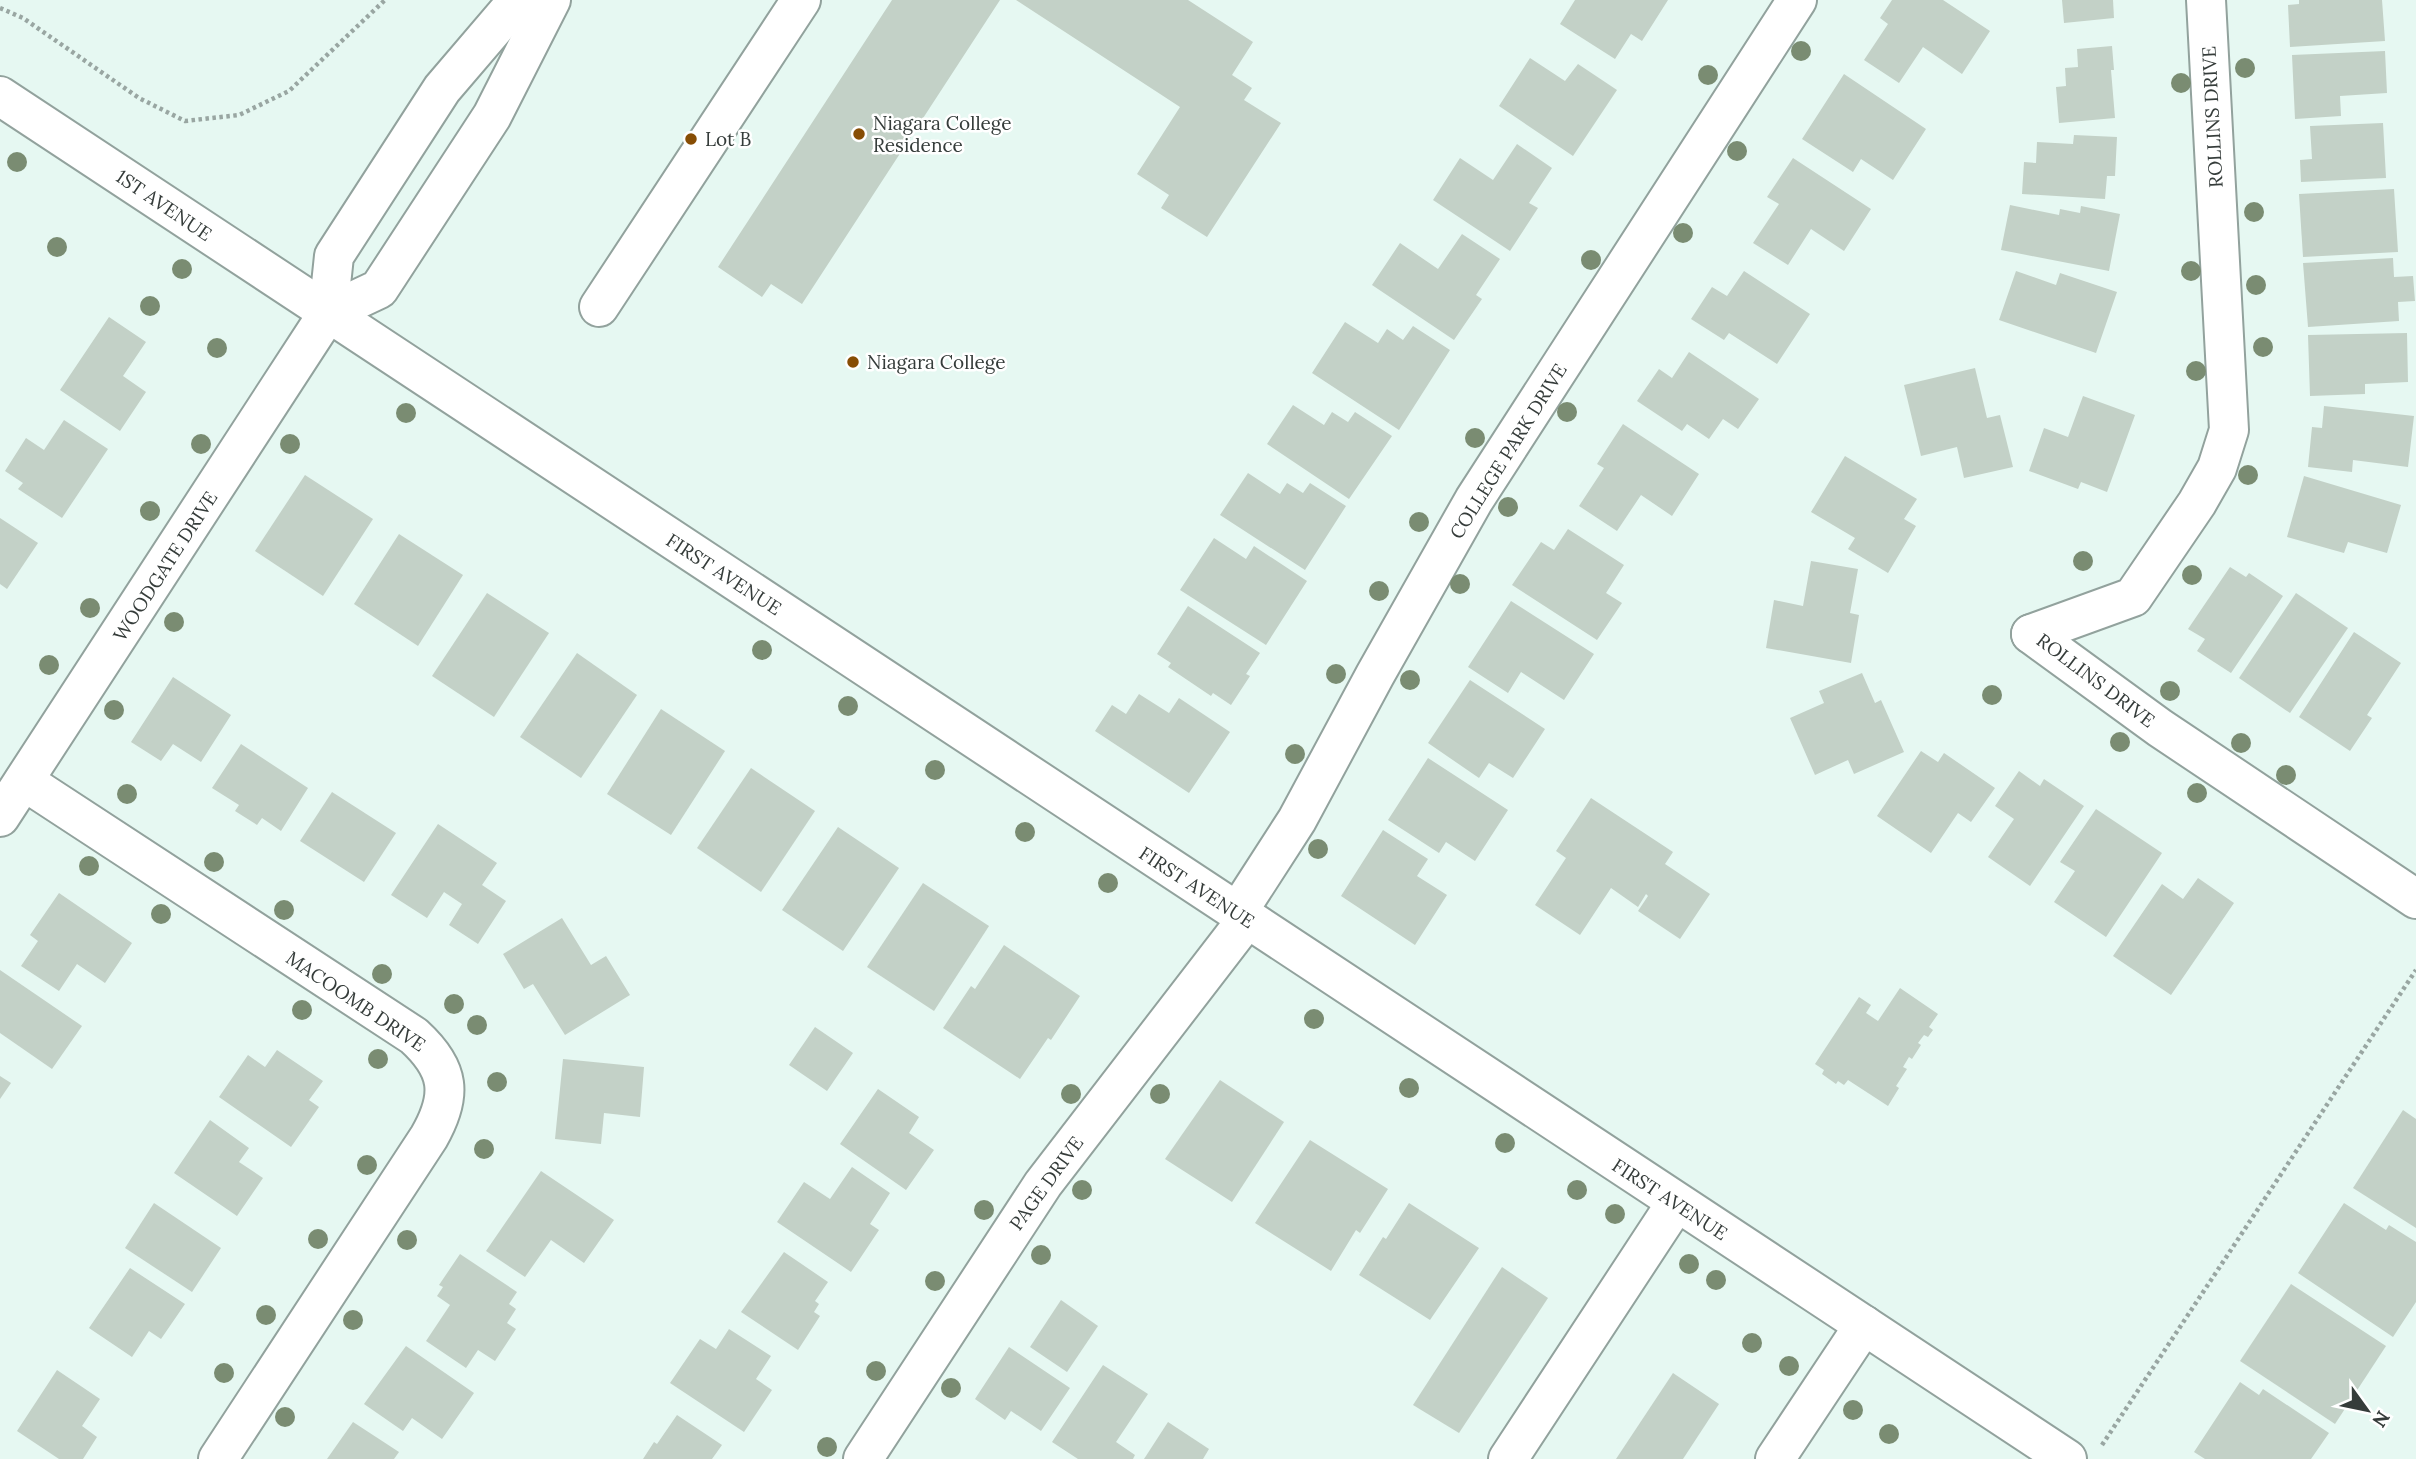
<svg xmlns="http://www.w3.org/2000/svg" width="2416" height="1459" viewBox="0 0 2416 1459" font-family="Lora,serif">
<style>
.building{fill:#c3d1c7}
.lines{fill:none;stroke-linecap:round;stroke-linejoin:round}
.minor-casing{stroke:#92a29d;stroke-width:42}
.path{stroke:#99a6a2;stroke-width:4.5;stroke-dasharray:3.5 3.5;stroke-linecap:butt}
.minor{stroke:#fff;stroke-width:38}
.tree{fill:#7a8c72}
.poi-dot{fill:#874d04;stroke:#fff;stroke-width:2.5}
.labels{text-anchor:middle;stroke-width:5;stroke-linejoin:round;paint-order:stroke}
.street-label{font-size:19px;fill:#353c3a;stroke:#fff}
.poi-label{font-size:19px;fill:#353c3a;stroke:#fff;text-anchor:start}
</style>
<rect width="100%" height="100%" fill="#e6f8f2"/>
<g class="building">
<path d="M892,0H1000L802,304L771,284L762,297L718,267Z"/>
<path d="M1016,0H1188L1253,42L1232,75L1252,88L1244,100L1281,123L1207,237L1161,208L1169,195L1137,174L1180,107Z"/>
<path d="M1575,0H1668L1642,41L1631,34L1615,59L1560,24Z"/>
<path d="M1892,0H1943L1990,31L1962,74L1923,47L1899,83L1864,60L1888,24L1880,18Z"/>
<path d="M2062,0H2113L2114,18L2064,23Z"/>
<path d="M2299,0H2382L2385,41L2290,47L2288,5L2299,4Z"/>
<path d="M2112,46L2114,70H2111L2115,118L2059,123L2056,87L2066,86L2065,68L2078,67L2077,49Z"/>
<path d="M2385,51L2387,93L2340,96L2341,116L2295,119L2292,55Z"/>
<path d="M1530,58L1565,81L1578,64L1617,90L1573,156L1499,106Z"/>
<path d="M1844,74L1926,129L1893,180L1861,159L1853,172L1802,139Z"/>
<path d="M2383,123L2386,178L2301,182L2300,160L2312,159L2310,126Z"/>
<path d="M2074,135L2117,137L2115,176H2107L2105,199L2022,194L2024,162L2036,163L2037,142L2073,144Z"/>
<path d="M1517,144L1552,168L1529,203L1538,208L1510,251L1433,200L1460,158L1493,180Z"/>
<path d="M1793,158L1871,209L1844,251L1811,229L1788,265L1753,243L1779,204L1767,197Z"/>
<path d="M2394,189L2398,252L2303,257L2299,194Z"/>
<path d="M2010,205L2059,215L2060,209L2080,213L2081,206L2120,214L2109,271L2001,250Z"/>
<path d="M1462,234L1500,259L1476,295L1482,299L1454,340L1372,285L1400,243L1438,269Z"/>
<path d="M2393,258L2394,277L2413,276L2415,301L2398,302L2399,321L2308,327L2303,263Z"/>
<path d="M1744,271L1810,314L1777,364L1729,333L1724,340L1691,319L1712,287L1727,296Z"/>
<path d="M2016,271L2056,285L2060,273L2117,292L2096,353L1999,320Z"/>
<path d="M109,317L146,342L123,376L146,392L120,431L60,390Z"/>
<path d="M1345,322L1378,343L1387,329L1403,340L1413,326L1450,350L1399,430L1312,373Z"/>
<path d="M2407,333L2408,382L2365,384V394L2310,396L2308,335Z"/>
<path d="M1689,352L1759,399L1738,429L1723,419L1709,439L1687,424L1682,431L1637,401L1659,369L1672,378Z"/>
<path d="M1975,368L1987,418L2000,415L2013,467L1964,478L1957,447L1921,456L1904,385Z"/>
<path d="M2083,396L2135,415L2107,492L2081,482L2078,489L2029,471L2044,428L2068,437Z"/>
<path d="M1293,405L1324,425L1332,412L1348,422L1355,412L1392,436L1349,499L1267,444Z"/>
<path d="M2324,406L2414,416L2408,467L2353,460L2352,472L2308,467L2312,427L2322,428Z"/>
<path d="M64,420L108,449L62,518L18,489L23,483L5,471L26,438L44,450Z"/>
<path d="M1623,424L1699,474L1672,516L1641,495L1617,531L1579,506L1604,468L1597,464Z"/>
<path d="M1845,456L1917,499L1904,519L1916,526L1888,573L1848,549L1855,538L1811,512Z"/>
<path d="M1248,473L1280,494L1287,483L1303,493L1310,483L1346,506L1305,570L1220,515Z"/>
<path d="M305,475L373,519L323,596L255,551Z"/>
<path d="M2304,476L2401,505L2387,553L2348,542L2344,553L2287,537Z"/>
<path d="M0,518L38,543L7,589L0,584Z"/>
<path d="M1568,529L1624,565L1606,593L1622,603L1597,640L1512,585L1541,542L1554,550Z"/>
<path d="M399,534L463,575L418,646L354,604Z"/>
<path d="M1214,538L1246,559L1254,546L1307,581L1266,645L1180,590Z"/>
<path d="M1811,561L1858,569L1850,613L1859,615L1851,663L1766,648L1774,600L1803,606Z"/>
<path d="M2230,567L2246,577L2249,573L2283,596L2231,673L2197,651L2205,639L2188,629Z"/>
<path d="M487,593L549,633L494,717L432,676Z"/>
<path d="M2296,593L2348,628L2290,713L2239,678Z"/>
<path d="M1511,601L1594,654L1564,700L1521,672L1508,693L1468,667Z"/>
<path d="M1188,606L1260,653L1246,674L1250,676L1231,705L1213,693L1211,696L1168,667L1171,663L1157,654Z"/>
<path d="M2354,632L2401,663L2367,715L2372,718L2350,751L2299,717Z"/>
<path d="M577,653L637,695L581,778L520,737Z"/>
<path d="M1862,673L1875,703L1881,700L1904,752L1854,774L1848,760L1815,775L1790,718L1824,703L1819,691Z"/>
<path d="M173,677L231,715L201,762L173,744L161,761L131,742Z"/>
<path d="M1470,680L1545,729L1513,778L1489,763L1479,778L1428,743Z"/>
<path d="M1139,694L1169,713L1179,698L1230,732L1189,793L1095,731L1112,705L1126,714Z"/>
<path d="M661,709L725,751L671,835L607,794Z"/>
<path d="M241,744L308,788L281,831L262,818L257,825L235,811L239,805L212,788Z"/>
<path d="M1921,751L1938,762L1944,753L1995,788L1971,822L1958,813L1931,853L1877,816Z"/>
<path d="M1428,758L1508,810L1475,861L1446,842L1439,853L1388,820Z"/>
<path d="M751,768L815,811L761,892L697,848Z"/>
<path d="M2019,771L2040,786L2044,779L2084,806L2030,886L1988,857L2014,819L1995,806Z"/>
<path d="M332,792L396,833L364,882L300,841Z"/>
<path d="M1591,798L1673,852L1665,864L1710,894L1680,939L1638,911L1648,896L1646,894L1638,907L1611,888L1580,935L1535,905L1566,858L1556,851Z"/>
<path d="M2096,809L2162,853L2106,937L2054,902L2075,871L2060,862Z"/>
<path d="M438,824L497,863L482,885L506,901L478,944L449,925L462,904L444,892L427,918L391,895Z"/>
<path d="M838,827L899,868L843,951L782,910Z"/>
<path d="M1383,830L1428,859L1417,876L1447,895L1415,945L1341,896Z"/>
<path d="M2198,878L2234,903L2171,995L2113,956L2162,884L2183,899Z"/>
<path d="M923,883L989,926L934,1011L867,967Z"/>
<path d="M59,893L132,943L105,983L77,964L59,991L21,966L38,941L30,935Z"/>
<path d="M562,918L591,965L606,956L630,995L565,1035L533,984L524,989L503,954Z"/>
<path d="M1004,945L1080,996L1051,1040L1048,1038L1020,1079L943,1028L971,986L975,989Z"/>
<path d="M0,970L82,1026L52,1069L0,1033Z"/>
<path d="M1900,988L1938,1014L1929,1027L1933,1030L1928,1037L1924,1035L1918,1043L1921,1045L1912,1059L1909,1057L1903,1067L1907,1069L1896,1086L1899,1088L1888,1106L1848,1080L1844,1085L1838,1081L1836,1084L1822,1074L1824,1070L1815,1064L1859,997L1871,1005L1866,1013L1878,1021Z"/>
<path d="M815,1027L853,1053L827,1091L789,1065Z"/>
<path d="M277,1050L323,1081L309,1100L319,1107L291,1147L219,1097L248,1055L265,1067Z"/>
<path d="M563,1059L644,1067L640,1117L604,1113L601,1144L555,1139Z"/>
<path d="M0,1076L11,1083L0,1099Z"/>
<path d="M1220,1080L1284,1122L1232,1202L1165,1159Z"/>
<path d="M878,1089L919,1117L909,1133L934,1150L906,1190L840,1144Z"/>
<path d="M2403,1110L2416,1119V1228L2353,1188Z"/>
<path d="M210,1120L249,1148L239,1162L263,1178L237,1216L174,1173Z"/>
<path d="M1310,1140L1388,1189L1360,1233L1356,1230L1331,1271L1255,1223Z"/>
<path d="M852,1167L890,1193L870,1224L879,1230L851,1272L777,1222L804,1182L830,1199Z"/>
<path d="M541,1171L614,1220L584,1263L551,1240L525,1277L486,1251Z"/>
<path d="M154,1203L221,1248L192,1292L125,1248Z"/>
<path d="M1409,1203L1479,1248L1430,1320L1359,1275L1383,1237L1386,1239Z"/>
<path d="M2344,1203L2386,1230L2389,1225L2416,1242V1302L2393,1337L2298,1273Z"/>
<path d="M784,1252L828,1282L815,1301L819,1304L814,1312L820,1316L798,1350L741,1312Z"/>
<path d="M460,1254L517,1292L509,1304L516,1309L507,1323L516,1329L495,1361L478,1350L466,1368L426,1341L450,1305L437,1296L443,1287L439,1285Z"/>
<path d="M1502,1267L1548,1298L1459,1433L1413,1405Z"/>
<path d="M130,1268L185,1304L161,1339L149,1331L132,1357L89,1328Z"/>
<path d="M2291,1284L2386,1346L2335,1424L2240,1361Z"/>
<path d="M1061,1300L1098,1326L1067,1372L1030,1347Z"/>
<path d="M729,1329L771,1356L756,1379L772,1390L744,1432L670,1383L700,1339L716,1349Z"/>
<path d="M406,1346L474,1393L442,1439L412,1418L403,1431L364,1404Z"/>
<path d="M1009,1347L1070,1388L1041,1431L1011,1411L1005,1420L975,1399Z"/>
<path d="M1103,1365L1148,1394L1116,1442L1135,1455L1133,1459H1078L1052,1442Z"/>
<path d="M57,1370L100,1399L82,1426L97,1437L83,1459H59L17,1431Z"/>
<path d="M1673,1373L1719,1404L1683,1459H1616Z"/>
<path d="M2240,1382L2259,1395L2263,1389L2329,1433L2311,1459H2205L2194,1452Z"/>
<path d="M677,1415L722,1445L712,1459H643L654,1442L657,1444Z"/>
<path d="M353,1422L399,1452L394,1459H327Z"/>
<path d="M1168,1422L1209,1449L1203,1459H1144Z"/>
</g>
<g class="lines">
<g class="minor-casing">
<g id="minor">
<path d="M0,96L2067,1459"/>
<path d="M599,307L801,0"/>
<path d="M328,313L379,289L492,116L551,0"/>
<path d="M2031,634L2133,597L2197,503L2217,468L2229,430L2206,0"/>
<path d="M2031,634L2160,728L2416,899"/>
<path d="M24,781L414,1036C450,1069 453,1095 429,1137L218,1459"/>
<path d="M0,817L328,313L334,256L442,89L518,0"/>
<path d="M1237,913L1297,820L1375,675L1474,500L1797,0"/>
<path d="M863,1459L1043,1184L1247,919"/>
<path d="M1508,1459L1676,1203"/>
<path d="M1775,1459L1864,1325"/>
</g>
</g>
<g class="path">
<path d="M0,8L23,18L139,98L185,121L239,115L289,91L385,0"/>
<path d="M2102,1445L2416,970"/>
</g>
<use href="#minor" class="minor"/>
</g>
<g class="tree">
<circle cx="1801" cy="51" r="10"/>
<circle cx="2245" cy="68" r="10"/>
<circle cx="1708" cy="75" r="10"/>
<circle cx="2181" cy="83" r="10"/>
<circle cx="1737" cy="151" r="10"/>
<circle cx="17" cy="162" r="10"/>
<circle cx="2254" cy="212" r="10"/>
<circle cx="1683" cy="233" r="10"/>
<circle cx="57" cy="247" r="10"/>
<circle cx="1591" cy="260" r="10"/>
<circle cx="182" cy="269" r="10"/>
<circle cx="2191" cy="271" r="10"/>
<circle cx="2256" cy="285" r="10"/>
<circle cx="150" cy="306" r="10"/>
<circle cx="2263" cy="347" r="10"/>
<circle cx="217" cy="348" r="10"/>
<circle cx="2196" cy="371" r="10"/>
<circle cx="1567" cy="412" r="10"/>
<circle cx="406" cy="413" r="10"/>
<circle cx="1475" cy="438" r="10"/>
<circle cx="201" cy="444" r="10"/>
<circle cx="290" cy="444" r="10"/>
<circle cx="2248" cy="475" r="10"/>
<circle cx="1508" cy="507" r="10"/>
<circle cx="150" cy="511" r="10"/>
<circle cx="1419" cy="522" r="10"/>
<circle cx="2083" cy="561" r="10"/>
<circle cx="2192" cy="575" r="10"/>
<circle cx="1460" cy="584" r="10"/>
<circle cx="1379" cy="591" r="10"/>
<circle cx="90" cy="608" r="10"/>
<circle cx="174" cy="622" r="10"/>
<circle cx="762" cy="650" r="10"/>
<circle cx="49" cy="665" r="10"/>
<circle cx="1336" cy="674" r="10"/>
<circle cx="1410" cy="680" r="10"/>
<circle cx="2170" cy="691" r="10"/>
<circle cx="1992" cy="695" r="10"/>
<circle cx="848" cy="706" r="10"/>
<circle cx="114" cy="710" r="10"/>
<circle cx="2120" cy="742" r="10"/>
<circle cx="2241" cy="743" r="10"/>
<circle cx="1295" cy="754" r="10"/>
<circle cx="935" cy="770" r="10"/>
<circle cx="2286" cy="775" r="10"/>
<circle cx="2197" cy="793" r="10"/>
<circle cx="127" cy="794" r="10"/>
<circle cx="1025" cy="832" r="10"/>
<circle cx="1318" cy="849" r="10"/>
<circle cx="214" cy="862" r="10"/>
<circle cx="89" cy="866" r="10"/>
<circle cx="1108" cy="883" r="10"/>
<circle cx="284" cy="910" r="10"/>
<circle cx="161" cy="914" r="10"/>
<circle cx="382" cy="974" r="10"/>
<circle cx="454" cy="1004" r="10"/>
<circle cx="302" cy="1010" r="10"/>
<circle cx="1314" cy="1019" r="10"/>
<circle cx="477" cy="1025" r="10"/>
<circle cx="378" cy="1059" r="10"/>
<circle cx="497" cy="1082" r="10"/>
<circle cx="1409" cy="1088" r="10"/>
<circle cx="1071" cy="1094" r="10"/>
<circle cx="1160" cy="1094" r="10"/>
<circle cx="1505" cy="1143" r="10"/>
<circle cx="484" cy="1149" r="10"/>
<circle cx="367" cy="1165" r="10"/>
<circle cx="1082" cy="1190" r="10"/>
<circle cx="1577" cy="1190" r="10"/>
<circle cx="984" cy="1210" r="10"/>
<circle cx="1615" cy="1214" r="10"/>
<circle cx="318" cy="1239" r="10"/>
<circle cx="407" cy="1240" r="10"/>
<circle cx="1041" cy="1255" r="10"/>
<circle cx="1689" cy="1264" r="10"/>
<circle cx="1716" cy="1280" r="10"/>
<circle cx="935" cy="1281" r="10"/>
<circle cx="266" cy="1315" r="10"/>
<circle cx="353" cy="1320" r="10"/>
<circle cx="1752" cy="1343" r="10"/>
<circle cx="1789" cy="1366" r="10"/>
<circle cx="876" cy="1371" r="10"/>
<circle cx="224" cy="1373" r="10"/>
<circle cx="951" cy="1388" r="10"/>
<circle cx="1853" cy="1410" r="10"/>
<circle cx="285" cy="1417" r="10"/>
<circle cx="1889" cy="1434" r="10"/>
<circle cx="827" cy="1447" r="10"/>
</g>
<g class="poi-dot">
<circle cx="859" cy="134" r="7"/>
<circle cx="691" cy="139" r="7"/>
<circle cx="853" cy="362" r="7"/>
</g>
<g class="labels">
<g class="street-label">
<text transform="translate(2212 117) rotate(-93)" y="7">ROLLINS DRIVE</text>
<text transform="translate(164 205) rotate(34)" y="7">1ST AVENUE</text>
<text transform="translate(1508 451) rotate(-58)" y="7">COLLEGE PARK DRIVE</text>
<text transform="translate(165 566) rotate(-57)" y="7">WOODGATE DRIVE</text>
<text transform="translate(724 574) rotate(33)" y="7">FIRST AVENUE</text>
<text transform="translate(2096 680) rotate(37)" y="7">ROLLINS DRIVE</text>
<text transform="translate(1197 887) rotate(33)" y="7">FIRST AVENUE</text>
<text transform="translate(356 1001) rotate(34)" y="7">MACOOMB DRIVE</text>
<text transform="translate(1046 1183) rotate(-54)" y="7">PAGE DRIVE</text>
<text transform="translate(1670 1199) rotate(33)" y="7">FIRST AVENUE</text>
</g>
<g class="poi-label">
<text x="873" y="130">Niagara College<tspan x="873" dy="22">Residence</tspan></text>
<text x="705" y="146">Lot B</text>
<text x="867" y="369">Niagara College</text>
</g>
</g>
<g transform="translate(2367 1410) rotate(123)" stroke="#ffffff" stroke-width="5" paint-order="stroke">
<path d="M0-5L12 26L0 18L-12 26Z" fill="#353c3a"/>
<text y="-10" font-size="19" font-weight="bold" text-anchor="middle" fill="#353c3a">N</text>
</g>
</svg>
